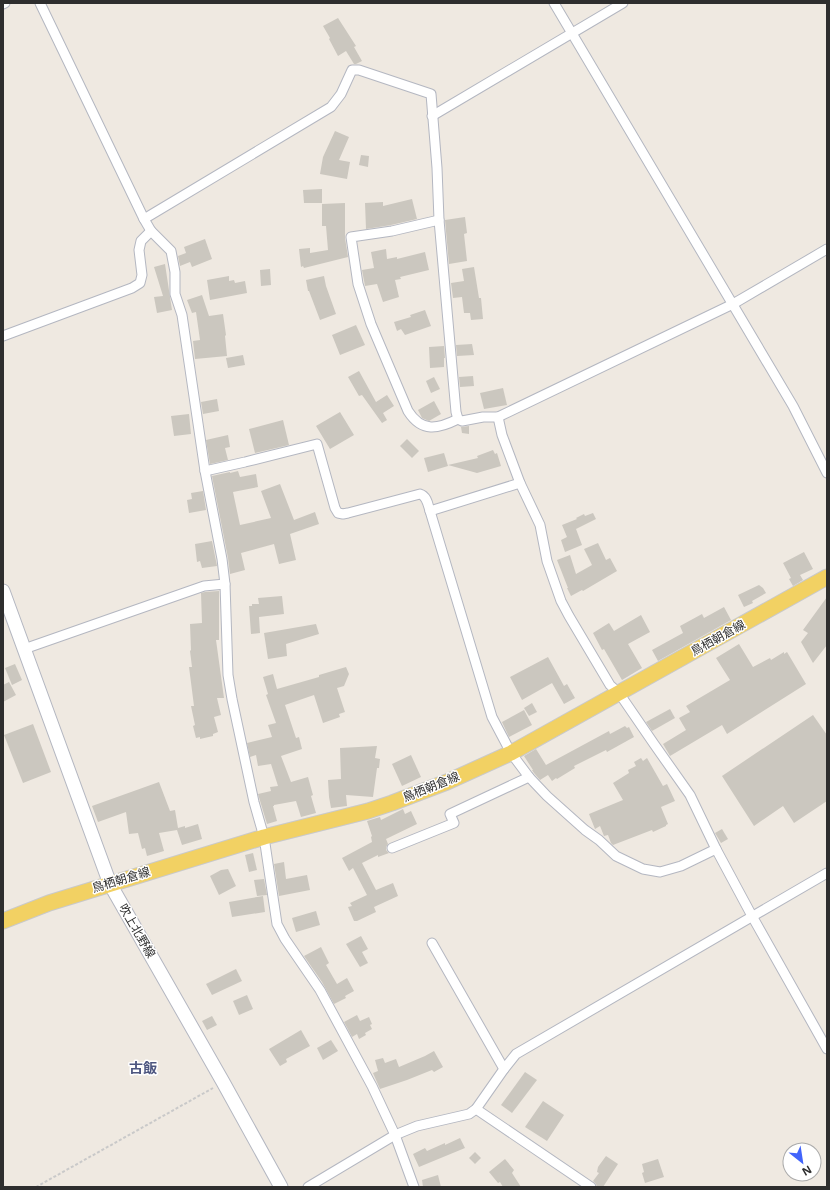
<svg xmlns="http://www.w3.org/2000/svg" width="830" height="1190" viewBox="0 0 830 1190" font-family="'Open Sans','Noto Sans JP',sans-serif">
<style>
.building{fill:#cbc7bf}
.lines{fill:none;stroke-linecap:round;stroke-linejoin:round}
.street-casing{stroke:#b4b7c1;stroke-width:11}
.secondary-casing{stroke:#b4b7c1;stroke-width:15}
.primary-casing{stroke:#c9c9c9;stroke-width:17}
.path{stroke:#c9c9c9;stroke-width:2;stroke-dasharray:3 2;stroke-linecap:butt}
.street{stroke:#fff;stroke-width:9}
.secondary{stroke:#fff;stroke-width:13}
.primary{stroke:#f2d163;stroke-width:15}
.labels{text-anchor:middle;stroke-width:3;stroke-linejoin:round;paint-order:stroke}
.street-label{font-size:12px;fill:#2e2e2e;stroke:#fff}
.quarter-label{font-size:14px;font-weight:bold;fill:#4d5680;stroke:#fff}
</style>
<rect width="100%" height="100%" fill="#efe9e1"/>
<g class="building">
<path d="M338,18L356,46L354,47L362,61L356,64H354L346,51L338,56L329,39L330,38L323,26Z"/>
<path d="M335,131L349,137L339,160L350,162L347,179L320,174L323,157Z"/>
<path d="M361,155L369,156L368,167L359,165Z"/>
<path d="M322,189V203H304L303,190Z"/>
<path d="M412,199L417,219L391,225L366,229L365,203L383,202V206Z"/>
<path d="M345,203V238L348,257L304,268L303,266L301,267L299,249L310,248V253L328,250L326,226H322V204Z"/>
<path d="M465,217L467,233L464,234L467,261L449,264L445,220Z"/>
<path d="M205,239L212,259L192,267L190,262L180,266L178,256L186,253L184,247Z"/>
<path d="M386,249L387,259L397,257V259L425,252L429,270L400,277L401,279L395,280L399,297L383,302L377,284L365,286L362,270L374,268L371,252Z"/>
<path d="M165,264L172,310L157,313L154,297L163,296L154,267Z"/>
<path d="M474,267L479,298H481L483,319L471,320L470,313H464L462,297L453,298L451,283L464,281L462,269Z"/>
<path d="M270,269L271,285L261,286L260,270Z"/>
<path d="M229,276V281L234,280L235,283L245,281L247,293L210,300L207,280Z"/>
<path d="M324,276L326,286L336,314L320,320L309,291H308L306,280Z"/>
<path d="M202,295L209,316L223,314L226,335L225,336L227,356L195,359L193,341L200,340L196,312L192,313L187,300Z"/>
<path d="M425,310L431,326L405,335L401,329L397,331L394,322L411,317L410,315Z"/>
<path d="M356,325L365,345L340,355L332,335Z"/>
<path d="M472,344L474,355L457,356L456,345Z"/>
<path d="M444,346L445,358H444V367L430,368L429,347Z"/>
<path d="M243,355L245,365L228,368L226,358Z"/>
<path d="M359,371L376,402L387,395L394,406L383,413L387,420L382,423L362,395L359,396L348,377Z"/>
<path d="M473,376L474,386L460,387L459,377Z"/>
<path d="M434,377L440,389L431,393L426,381Z"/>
<path d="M503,388L507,405L484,409L480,393Z"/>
<path d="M217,399L219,411L203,414L201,402Z"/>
<path d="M434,401L441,414L429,421L422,418L418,410Z"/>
<path d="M340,412L354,435L330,449L316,426Z"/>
<path d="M189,414L191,434L174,436L171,416Z"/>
<path d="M283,420L289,445L255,453L249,429Z"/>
<path d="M469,426V434L462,433L461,427Z"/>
<path d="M228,435L230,447L225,448L228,460L210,464L206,440Z"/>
<path d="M407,439L419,451L412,458L400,446Z"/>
<path d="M493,450L495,454L497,453L501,466L477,473L448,465L478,458L477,456Z"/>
<path d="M444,453L448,466L428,472L424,458Z"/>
<path d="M238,471L240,477L256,474L258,487L233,492L240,525L271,518L261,491L280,484L294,520L315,512L319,524L290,534L296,560L279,564L274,544L241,553L245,570L230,574L228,558L212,476L230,472V473Z"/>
<path d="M203,491L206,510L189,513L187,500L192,499L191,493Z"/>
<path d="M593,513L596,519L576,529L582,545L565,552L561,540L567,537L562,525L577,519L576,518L584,514L585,516Z"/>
<path d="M212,541L217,566L202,568L200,561L197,562L195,544Z"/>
<path d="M598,543L606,560L610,558L617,571L583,591L582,590L571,596L567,588H568L557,560L570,555L576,574L592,565L584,549Z"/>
<path d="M804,552L813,569L800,575L803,580L793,586L789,579L791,578L783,563Z"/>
<path d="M759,585L763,588L766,593L752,601L753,603L744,607L738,595Z"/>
<path d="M219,591V640H216L224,698H217L221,715L214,717L218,732L213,734V736L200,739V737L196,738L193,726L195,725L191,706H194L189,667H192L190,651L191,650L190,624L202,623L201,593L205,592Z"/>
<path d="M282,596L284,614L259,617L260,633L251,634L249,606H252V604H259L258,598Z"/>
<path d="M827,597V645L813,663L801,642L808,633L803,630Z"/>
<path d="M724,607L731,620L658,661L652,650L683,633L680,626L702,614L704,618Z"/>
<path d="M641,615L650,632L628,644L642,668L622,680L604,649L602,650L593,633L609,623L614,631Z"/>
<path d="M316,624L319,634L286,644L287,656L268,659L264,633Z"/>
<path d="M739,644L753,667L770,658L771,660L784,652V654L787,652L806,684L727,734L722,725L670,756L663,744L686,730L679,718L690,712L686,706L730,680L716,658Z"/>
<path d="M548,657L564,686L567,684L575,698L564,704L552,683L522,700L510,677Z"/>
<path d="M15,664L22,680L12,685L5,668Z"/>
<path d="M346,667L349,674L344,686L337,688L345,712L339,714L340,717L323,723L314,695L285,705L296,738L299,737L302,749L281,756L291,782L308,777L313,795L311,796L316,813L301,817L296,801L274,805V806H273L277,821L267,824L258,794L271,791L270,787L278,786L271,764L258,766L256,755L250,757L247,743L272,737L268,725L276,723L266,695L268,694L263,677L273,674L277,689L319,677V675Z"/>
<path d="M9,682L16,695L3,702V685Z"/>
<path d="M532,703L537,712L529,716L524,708Z"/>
<path d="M670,709L675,718L652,731L646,722Z"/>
<path d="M524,710L532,725L509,737L502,722Z"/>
<path d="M813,715L827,735V801L794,823L783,806L754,826L722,776Z"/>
<path d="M33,724L51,772L23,783L4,735Z"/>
<path d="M625,726L627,728L629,727L634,737L607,752L606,750L574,766L575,768L557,779L556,778L552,781L548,775L540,780L534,773L532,770H533L524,756L536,749L546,765L609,731L610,734Z"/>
<path d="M377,746L375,758L380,759L379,768H377L373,797L346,795L347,806L331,808L329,797L328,780L341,779L340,748Z"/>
<path d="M411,755L421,777L402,786L392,764Z"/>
<path d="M641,758L643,761L647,758L663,786L667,784L675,801L661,807L668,824L666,825V826L653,832L652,830L613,845L611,843L608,835L604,836L600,826L595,829L589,814L623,800L613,783L629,773L628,770L636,766L634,762Z"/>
<path d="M159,782L170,811L175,810L178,828L185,826V828L198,824L202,839L182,845L177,830L159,833L164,851L147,856L145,848L142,849L138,833L129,834L126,812L98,822L92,806Z"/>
<path d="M403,809L405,814L411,811L417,824L386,839L388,844L386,847V850L389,853L378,857V855L362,863L376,890L393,883L398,896L374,907L376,912L357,921H354L348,907L352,906L350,903L367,895L353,868L349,871L342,858L372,842L371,837L372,836L367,821L380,817L381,820Z"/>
<path d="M722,829L728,839L721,843L715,833Z"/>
<path d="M253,853L257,870L249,872L245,855Z"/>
<path d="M284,862L286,879L307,875L310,890L279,896L274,864Z"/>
<path d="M228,869L236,886L219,895L210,876L221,870Z"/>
<path d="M264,879L267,895L257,896L254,880Z"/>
<path d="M263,896L265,912L232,917L229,902Z"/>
<path d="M316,911L320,925L296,932L292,918Z"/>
<path d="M361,936L368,949L362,952L368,963L360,967L346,944Z"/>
<path d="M321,947L329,963L326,965L337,984L347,978L354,991L345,996L346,998L334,1004L322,982L304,956Z"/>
<path d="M236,969L242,981L212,995L206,984Z"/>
<path d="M247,995L253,1009L239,1015L233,1001Z"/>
<path d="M357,1015L360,1021L369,1017L372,1024L370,1025L372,1029L365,1033L366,1035L359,1039L357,1034L352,1037L344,1022Z"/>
<path d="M212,1016L217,1025L207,1030L202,1021Z"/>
<path d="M301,1030L310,1046L286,1059L287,1062L280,1066L269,1049Z"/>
<path d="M331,1040L338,1051L323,1060L317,1048Z"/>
<path d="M434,1051L443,1067L434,1072L432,1070L407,1080L380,1089L373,1073L378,1071L375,1060L383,1058L385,1063L396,1059L399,1067L425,1056Z"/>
<path d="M525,1072L537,1080L512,1113L501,1105Z"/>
<path d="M543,1101L564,1115L547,1141L525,1127Z"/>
<path d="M460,1138L465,1148L419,1167L413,1154L425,1148L427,1151L445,1143V1145Z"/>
<path d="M475,1152L481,1158L475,1164L469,1158Z"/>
<path d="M606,1156L618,1164L603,1187H597L596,1184L593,1181L599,1173L597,1172L598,1167Z"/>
<path d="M505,1159L514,1170L512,1173L521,1187H503L500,1182L498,1183L489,1172Z"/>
<path d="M658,1159L664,1177L645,1183L642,1173L644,1172L642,1164Z"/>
<path d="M438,1175L441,1187H423L422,1180Z"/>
</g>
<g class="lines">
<g class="street-casing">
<g id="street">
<path d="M40,3L144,219L151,231L171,251L175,272V294L182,315L205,471L222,559L225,584L228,675L232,699L254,802L264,837L277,924L285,939L320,990L372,1086L395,1135L414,1187"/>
<path d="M554,3L793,406L827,473"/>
<path d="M3,4L5,3"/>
<path d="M432,116L623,3"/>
<path d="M144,219L331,107L341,94L352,70H359L431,94L437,168L439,220L456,412L458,419"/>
<path d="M439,220L392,231L351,237L358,284L371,324L408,411C422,433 438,429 458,419L462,421L483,417H498L733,304L827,249"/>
<path d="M3,336L132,288L140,283L142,275L139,250L141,241L151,231"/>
<path d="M498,417L502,435L520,483L540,525L547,561L561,601L569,616L610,685L619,693L654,744L690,795L716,849L752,916L827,1049"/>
<path d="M205,471L245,462L317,444L335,508L338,513L343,514L348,513L420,494C427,496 428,505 430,511L492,717L511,753L529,777L547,796L585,830L599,840L616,856L643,869L660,872L681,866L716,849"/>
<path d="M430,511L520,483"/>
<path d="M24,649L204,586L225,584"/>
<path d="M392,848L454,823L450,814L529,777"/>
<path d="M432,943L504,1069"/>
<path d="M476,1109L591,1187"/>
<path d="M308,1187L395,1135L417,1126L469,1114L476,1109L504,1069L516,1054L827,873"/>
</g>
</g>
<g class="secondary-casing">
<path id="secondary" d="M3,591L110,884L223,1082L281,1187"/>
</g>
<g class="primary-casing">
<path id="primary" d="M3,921L49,903L264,837L368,811L392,803L447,782L511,753L827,577"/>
</g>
<path class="path" d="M36,1187L213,1088"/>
<use href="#street" class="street"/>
<use href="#secondary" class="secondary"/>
<use href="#primary" class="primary"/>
</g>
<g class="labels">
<g class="street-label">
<text transform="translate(718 638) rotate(-29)" y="4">鳥栖朝倉線</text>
<text transform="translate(431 787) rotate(-22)" y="4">鳥栖朝倉線</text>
<text transform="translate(121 880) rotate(-17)" y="4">鳥栖朝倉線</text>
<text transform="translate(137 931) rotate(60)" y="4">吹上北野線</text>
</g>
<g class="quarter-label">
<text x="143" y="1073">古飯</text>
</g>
</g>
<rect width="830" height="1190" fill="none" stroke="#2e2e2e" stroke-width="8"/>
<g transform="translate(802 1162) rotate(150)"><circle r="19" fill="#ffffff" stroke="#ababab"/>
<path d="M0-3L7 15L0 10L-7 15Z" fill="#4264fb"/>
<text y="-6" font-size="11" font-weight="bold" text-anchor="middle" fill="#2e2e2e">N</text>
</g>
</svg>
